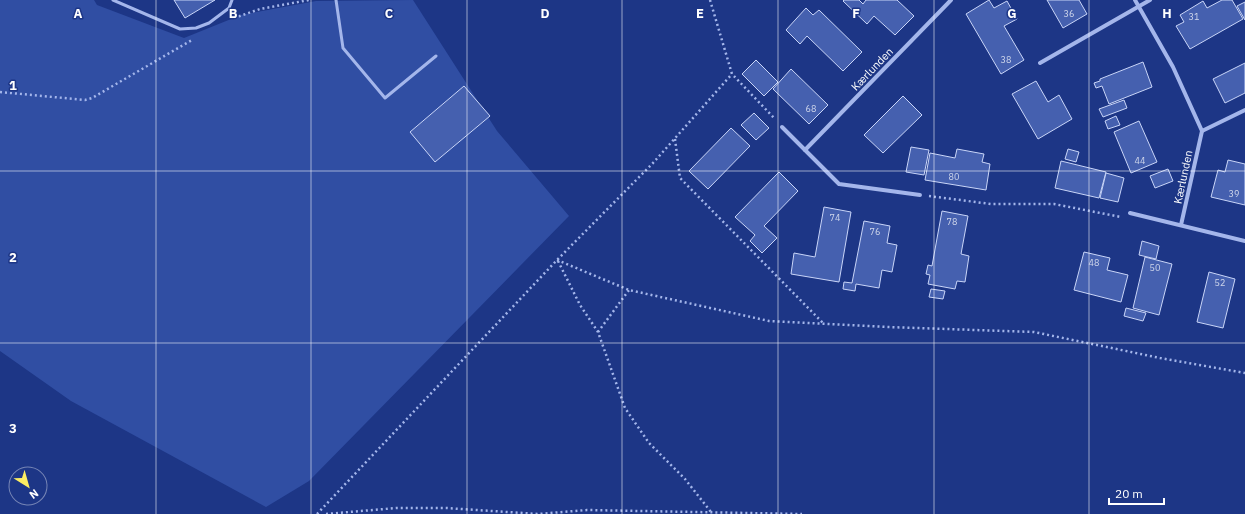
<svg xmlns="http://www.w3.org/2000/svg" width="1245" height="514" viewBox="0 0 1245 514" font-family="'IBM Plex Sans',sans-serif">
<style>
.green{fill:#304ea3}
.building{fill:#4560af;stroke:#c9d5f8}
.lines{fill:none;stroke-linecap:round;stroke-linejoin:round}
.path{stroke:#a4b6eb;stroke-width:2.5;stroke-dasharray:2 3;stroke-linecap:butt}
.service{stroke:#a4b6eb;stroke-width:3}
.minor{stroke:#a4b6eb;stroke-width:4}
.grid{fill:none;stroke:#fff;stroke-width:1;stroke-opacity:0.55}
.labels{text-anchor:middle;stroke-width:3;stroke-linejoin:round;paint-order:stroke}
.number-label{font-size:9px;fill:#d0d7eb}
.street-label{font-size:11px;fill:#fff;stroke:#1d3686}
.grid-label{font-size:13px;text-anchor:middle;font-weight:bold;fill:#fff;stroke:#1d3686;stroke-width:3;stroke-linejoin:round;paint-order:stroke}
</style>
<rect width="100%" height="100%" fill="#1d3686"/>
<path class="green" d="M0,0H94L97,5L184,38L241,15L316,1L413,0L497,131L569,216L309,481L266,507L71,401L0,351Z"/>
<g class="building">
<path d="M174,0H215L185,18Z"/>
<path d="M844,0H859L863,4L866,0H897L914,16L895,35L874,16L867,24L843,1Z"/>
<path d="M989,0L994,8L1007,1L1017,19L1004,26L1024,60L1001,74L966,14Z"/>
<path d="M1047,0H1079L1087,14L1063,28Z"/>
<path d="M1222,0H1232L1243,19L1190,49L1176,26L1184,22L1180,15L1203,1L1207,8Z"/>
<path d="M1245,2V20L1237,6Z"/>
<path d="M806,8L813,15L819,10L862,52L843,71L807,36L800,44L786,30Z"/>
<path d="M756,60L778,82L764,96L742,74Z"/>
<path d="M1143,62L1152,87L1109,104L1102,86L1096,88L1094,83L1100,81V79Z"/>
<path d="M1245,63V93L1225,103L1213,79Z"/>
<path d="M791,69L828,105L809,124L773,89Z"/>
<path d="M1036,81L1048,102L1059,95L1072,119L1038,139L1012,94Z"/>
<path d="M464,86L490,116L435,162L410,132Z"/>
<path d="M903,96L922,115L883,153L864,135Z"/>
<path d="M1124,100L1127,108L1103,117L1099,109Z"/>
<path d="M754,113L769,128L756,140L741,125Z"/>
<path d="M1116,116L1120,125L1108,129L1105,121Z"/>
<path d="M1139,121L1157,162L1131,173L1114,132Z"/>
<path d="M731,128L750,146L708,189L689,171Z"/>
<path d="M911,147L929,150L924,175L906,172Z"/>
<path d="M957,149L984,154L982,162L990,164L986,190L925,180L930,153L955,158Z"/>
<path d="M1068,149L1079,152L1076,162L1065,159Z"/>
<path d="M1228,160L1245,164V205L1211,197L1218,170L1225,172Z"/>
<path d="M1061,161L1106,172L1099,198L1055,188Z"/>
<path d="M1168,169L1173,181L1155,188L1150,176Z"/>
<path d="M779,172L798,191L764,226L777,238L762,253L750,241L755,235L735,217Z"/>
<path d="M1106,173L1124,178L1118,202L1100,198Z"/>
<path d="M824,207L851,212L839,282L791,274L794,253L815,257Z"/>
<path d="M942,211L968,216L961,254L969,256L965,282L957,281L955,289L928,284L930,275L926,274L928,265L932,266Z"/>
<path d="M864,221L890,226L887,243L897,245L892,272L882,270L879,288L856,284L855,291L843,289L844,282L852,283Z"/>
<path d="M1142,241L1159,246L1156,259L1139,255Z"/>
<path d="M1084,252L1110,258L1107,270L1128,275L1121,302L1074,290Z"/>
<path d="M1145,257L1172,264L1159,315L1133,308Z"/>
<path d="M1209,272L1235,279L1223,328L1197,322Z"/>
<path d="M931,289L945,291L943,299L929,297Z"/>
<path d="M1126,308L1146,313L1143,321L1124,316Z"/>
</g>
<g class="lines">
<g class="path">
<path d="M710,0L732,74L775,119"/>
<path d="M234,18L260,9L309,0"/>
<path d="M0,92L85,100L92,98L192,40"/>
<path d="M675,139L680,178L823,323"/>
<path d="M929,196L991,204H1054L1121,217"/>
<path d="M557,260L629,290L769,321L888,327L1034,332L1160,358L1245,373"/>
<path d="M558,261L580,305L598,332L625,408L649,443L685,479L711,512"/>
<path d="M598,332L629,290"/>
<path d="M317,514L557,260L653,163L732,74"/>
<path d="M326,514L396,508H446L538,514L587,510L802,514"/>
</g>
<g class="service">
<path d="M113,0L180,29L196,28L209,23L229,8L232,0"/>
<path d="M336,0L343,48L385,98L436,56"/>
</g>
<g class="minor">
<path d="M1135,0L1173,67L1202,131L1181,225"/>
<path d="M1040,63L1150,0"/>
<path d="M782,127L839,184L920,195"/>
<path d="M1202,131L1245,110"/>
<path d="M805,150L951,0"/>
<path d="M1130,213L1245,241"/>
</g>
</g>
<path class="grid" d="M156,0V514M311,0V514M467,0V514M622,0V514M778,0V514M934,0V514M1089,0V514M0,171H1245M0,343H1245"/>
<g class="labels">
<g class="number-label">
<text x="1069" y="17">36</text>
<text x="1194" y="20">31</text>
<text x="1006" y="63">38</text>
<text x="811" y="112">68</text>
<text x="1140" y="164">44</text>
<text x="954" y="180">80</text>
<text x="1234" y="197">39</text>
<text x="835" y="221">74</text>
<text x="952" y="225">78</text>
<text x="875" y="235">76</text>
<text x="1094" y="266">48</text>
<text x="1155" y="271">50</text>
<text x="1220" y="286">52</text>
</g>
<g class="street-label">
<text transform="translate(872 69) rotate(-46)" y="4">Kærlunden</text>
<text transform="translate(1183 177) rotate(-78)" y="4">Kærlunden</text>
</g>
</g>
<g class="grid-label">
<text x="78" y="18">A</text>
<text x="233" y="18">B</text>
<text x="389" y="18">C</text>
<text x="545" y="18">D</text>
<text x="700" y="18">E</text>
<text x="856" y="18">F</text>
<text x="1012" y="18">G</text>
<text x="1167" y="18">H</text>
<text x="13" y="90">1</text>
<text x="13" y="262">2</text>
<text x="13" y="433">3</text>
</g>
<g transform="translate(28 486) rotate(143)"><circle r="19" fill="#1d3686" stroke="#7786b6"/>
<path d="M0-3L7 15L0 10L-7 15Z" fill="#fbed62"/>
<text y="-6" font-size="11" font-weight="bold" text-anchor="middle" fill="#ffffff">N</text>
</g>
<path d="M1109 498v6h55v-6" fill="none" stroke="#ffffff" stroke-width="2"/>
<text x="1115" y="498" font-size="12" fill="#ffffff" stroke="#1d3686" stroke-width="3" paint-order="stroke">20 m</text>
</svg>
